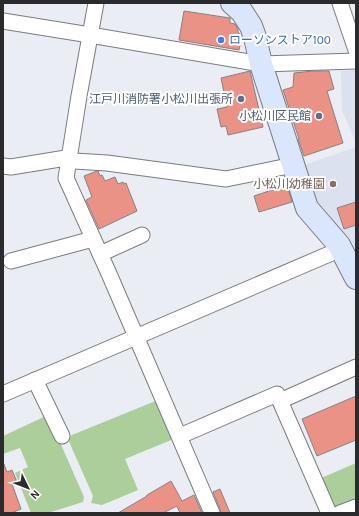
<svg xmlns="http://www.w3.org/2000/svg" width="359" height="516" font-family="Karla,'Noto Sans JP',sans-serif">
<rect width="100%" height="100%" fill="#ebedf4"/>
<!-- built -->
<g fill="#dce1ef">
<polygon points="356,70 356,142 342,111 341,71"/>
<polygon points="356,147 356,258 316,204 304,165"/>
</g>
<!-- green -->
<g fill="#acce9a">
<polygon points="158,400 176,438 125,459 138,490 102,505 91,503 93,496 67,437"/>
<polygon points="48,415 84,497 83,502 48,513 31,513 15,473 28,467 20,448 3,454 3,436"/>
<polygon points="356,463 356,503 333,513 319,479"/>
</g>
<!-- building -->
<g fill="#eb9287" stroke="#898180">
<polygon points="184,11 230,18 230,23 235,24 238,29 238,32 242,37 239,50 179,40"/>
<polygon points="250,71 263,127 228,135 226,126 221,127 217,109 227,107 221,78"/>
<polygon points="313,71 329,71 334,89 327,91 343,143 304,156 298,139 299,139 283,90 293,87 294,73"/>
<polygon points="97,171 98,171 100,176 102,175 105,181 115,177 118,184 123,182 124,184 126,183 137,211 99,229 86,200 92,197 84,176"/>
<polygon points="287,185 292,202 259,212 254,196"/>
<polygon points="356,202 356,225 344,229 337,208"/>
<polygon points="356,396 356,440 317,456 302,419"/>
<polygon points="3,464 4,464 7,472 12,470 17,482 12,484 21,509 11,513 3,513"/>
<polygon points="171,481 182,501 194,495 202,513 180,513 177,506 163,513 118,513 147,496 147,495"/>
<polygon points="220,489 230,513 221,513 220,509 213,492"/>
</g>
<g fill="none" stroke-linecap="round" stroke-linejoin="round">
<!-- street casing -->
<g stroke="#7a7c82" stroke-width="17">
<g id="street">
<polyline points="96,3 79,96 66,178 110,276 212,513"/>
<polyline points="340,3 356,50"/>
<polyline points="3,21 90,35 261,64 356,61"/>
<polyline points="3,166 11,167 66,158 74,161 107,163 226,179 293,165"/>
<polyline points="100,254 142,235"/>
<polyline points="11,261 93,239"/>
<polyline points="35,380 62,436"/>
<polyline points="3,394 341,249"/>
<polyline points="280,401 356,367"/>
<polyline points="180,436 277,394 329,513"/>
<polyline points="340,513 356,507"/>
</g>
</g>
<!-- secondary casing -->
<g stroke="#7a7c82" stroke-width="24">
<polyline id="secondary" points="232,3 242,12 251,26 255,37 261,64 307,208 339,245 356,278"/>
</g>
<!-- street -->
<use href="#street" stroke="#fff" stroke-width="15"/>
<!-- secondary -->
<use href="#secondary" stroke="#dae6fb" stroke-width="22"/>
</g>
<!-- markers -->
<circle fill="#3f7fe0" stroke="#fff" stroke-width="1.5" cx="221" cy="40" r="4"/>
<g fill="#5c6f8a" stroke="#fff" stroke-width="1.5">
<circle cx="241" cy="99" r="4"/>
<circle cx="319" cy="116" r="4"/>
</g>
<circle fill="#8d6e63" stroke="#fff" stroke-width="1.5" cx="333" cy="184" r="4"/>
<g text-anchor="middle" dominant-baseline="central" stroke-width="4" stroke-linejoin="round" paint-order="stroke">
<!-- shop labels -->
<g font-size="12" fill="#366cbe" stroke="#fff" text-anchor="start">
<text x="229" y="40">ローソンストア100</text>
</g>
<!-- service labels -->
<g font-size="12" fill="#4e5e75" stroke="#fff" text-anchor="end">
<text x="233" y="99">江戸川消防署小松川出張所</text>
<text x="311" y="116">小松川区民館</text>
</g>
<!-- education labels -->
<g font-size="12" fill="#785e54" stroke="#fff" text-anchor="end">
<text x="325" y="184">小松川幼稚園</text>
</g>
</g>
<!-- border -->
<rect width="359" height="516" fill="none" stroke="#2b2b2e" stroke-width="8"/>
<!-- north arrow -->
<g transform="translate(28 488) rotate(133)" stroke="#ffffff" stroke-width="3" paint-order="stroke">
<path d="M0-3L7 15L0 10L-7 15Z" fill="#2b2b2e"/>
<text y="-6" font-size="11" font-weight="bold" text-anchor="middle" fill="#2b2b2e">N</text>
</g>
</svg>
